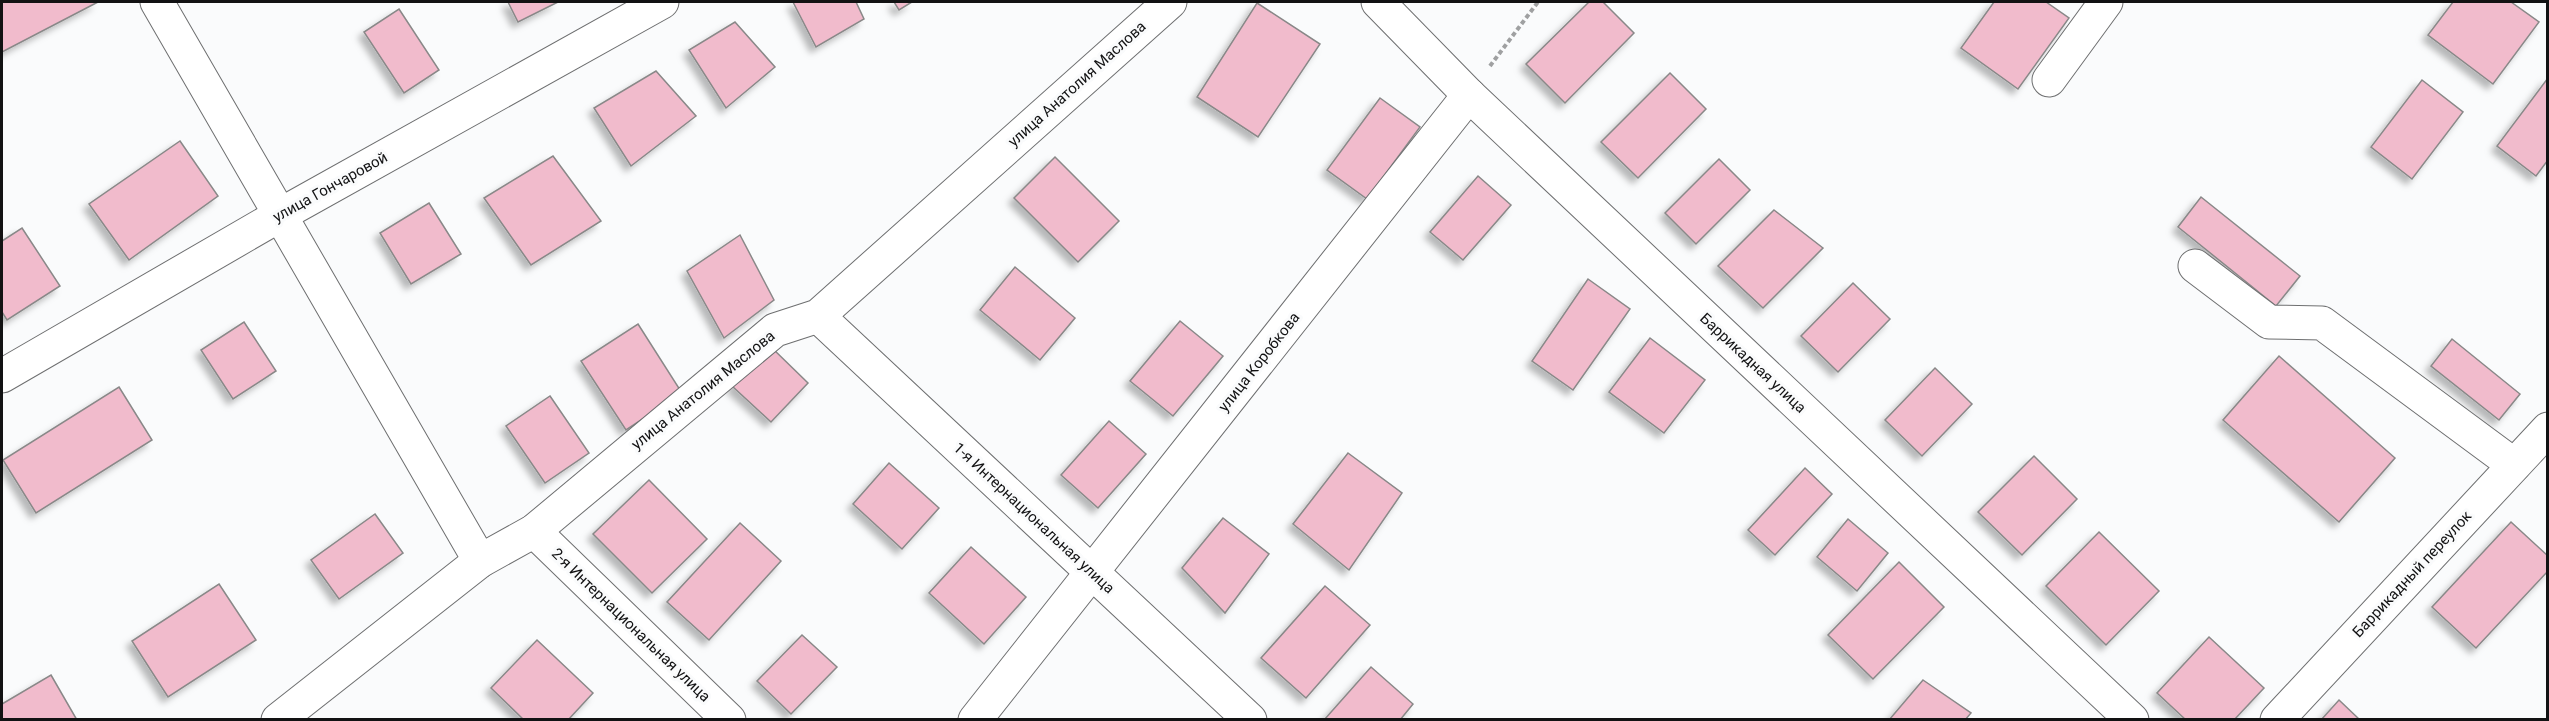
<svg xmlns="http://www.w3.org/2000/svg" width="2549" height="721" font-family="Roboto,sans-serif">
<defs>
<filter id="shadow"><feDropShadow dx="-5.5" dy="5.5" stdDeviation="3" flood-color="#0004"/></filter>
</defs>
<rect width="100%" height="100%" fill="#fafbfc"/>
<!-- building -->
<g fill="#f1bbcc" stroke="#898888" stroke-width="1.5" filter="url(#shadow)">
<polygon points="2,2 98,2 2,52"/>
<polygon points="508,2 558,2 518,22"/>
<polygon points="793,2 856,2 864,19 816,47"/>
<polygon points="894,2 912,2 899,10"/>
<polygon points="1589,2 1603,2 1634,33 1565,103 1526,64"/>
<polygon points="1994,2 2046,2 2069,18 2018,89 1961,48"/>
<polygon points="2453,2 2511,2 2539,22 2493,84 2428,35"/>
<polygon points="1257,3 1320,44 1258,137 1197,97"/>
<polygon points="399,9 439,70 404,93 364,32"/>
<polygon points="735,22 775,67 726,108 689,50"/>
<polygon points="656,71 696,116 631,166 594,108"/>
<polygon points="1670,73 1706,109 1638,178 1601,142"/>
<polygon points="2548,78 2548,160 2536,176 2497,146"/>
<polygon points="2422,80 2463,112 2412,179 2371,147"/>
<polygon points="1380,98 1420,127 1367,199 1327,170"/>
<polygon points="180,141 218,196 129,260 89,204"/>
<polygon points="553,156 601,221 531,265 484,198"/>
<polygon points="1055,157 1119,221 1078,262 1014,198"/>
<polygon points="1719,159 1750,190 1696,244 1665,213"/>
<polygon points="1478,176 1511,205 1463,260 1430,232"/>
<polygon points="2201,197 2300,276 2276,306 2178,227"/>
<polygon points="429,203 461,254 411,284 380,233"/>
<polygon points="1774,210 1823,248 1763,308 1718,266"/>
<polygon points="22,228 60,286 7,320 2,312 2,241"/>
<polygon points="740,235 774,300 724,338 687,271"/>
<polygon points="1015,267 1075,318 1040,360 980,310"/>
<polygon points="1588,279 1630,309 1573,390 1532,361"/>
<polygon points="1853,283 1890,319 1838,372 1801,336"/>
<polygon points="1180,321 1223,356 1173,416 1130,381"/>
<polygon points="244,322 276,371 233,399 201,350"/>
<polygon points="638,324 682,393 626,430 581,361"/>
<polygon points="1650,338 1705,380 1664,433 1609,392"/>
<polygon points="2452,339 2520,394 2499,420 2431,366"/>
<polygon points="770,346 808,383 771,422 732,386"/>
<polygon points="2279,356 2395,458 2339,522 2223,420"/>
<polygon points="1935,368 1972,404 1922,456 1885,420"/>
<polygon points="119,387 152,440 36,513 3,460"/>
<polygon points="550,396 589,453 545,483 506,426"/>
<polygon points="1109,421 1146,454 1098,508 1061,475"/>
<polygon points="1348,453 1402,493 1349,570 1293,524"/>
<polygon points="2034,456 2077,499 2022,555 1978,512"/>
<polygon points="889,463 939,508 902,549 853,504"/>
<polygon points="1805,468 1832,494 1775,555 1748,530"/>
<polygon points="649,480 707,539 652,593 593,534"/>
<polygon points="375,514 403,553 339,599 311,560"/>
<polygon points="1223,518 1269,554 1225,613 1182,568"/>
<polygon points="1848,519 1888,553 1857,591 1817,557"/>
<polygon points="2511,522 2548,556 2548,571 2476,648 2432,607"/>
<polygon points="740,523 781,561 709,640 667,602"/>
<polygon points="2099,532 2159,591 2106,645 2046,586"/>
<polygon points="971,547 1026,597 984,644 929,593"/>
<polygon points="1899,562 1944,607 1873,679 1828,635"/>
<polygon points="219,584 256,640 168,697 132,641"/>
<polygon points="1325,586 1370,625 1306,698 1261,658"/>
<polygon points="802,635 837,667 791,714 757,681"/>
<polygon points="2209,637 2264,688 2234,720 2186,720 2157,693"/>
<polygon points="537,640 593,693 568,720 524,720 491,688"/>
<polygon points="1371,667 1413,704 1400,720 1324,720"/>
<polygon points="51,675 77,720 2,720 2,704"/>
<polygon points="1923,680 1971,713 1965,720 1889,720"/>
<polygon points="2339,700 2360,720 2321,720"/>
</g>
<g fill="none" stroke-linecap="round" stroke-linejoin="round">
<!-- minor casing -->
<g stroke="#6e6f70" stroke-width="35">
<g id="minor">
<polyline points="157,2 480,561"/>
<polyline points="1378,2 1469,95 2132,720"/>
<polyline points="2049,80 2106,2"/>
<polyline points="2195,266 2269,322 2322,323 2514,465"/>
<polyline points="818,316 1250,720"/>
<polyline points="2,376 280,215 662,2"/>
<polyline points="534,531 729,720"/>
<polyline points="278,720 480,561 534,531 775,330 818,316 1170,2"/>
<polyline points="975,720 1469,95"/>
<polyline points="2277,720 2548,429"/>
</g>
</g>
<!-- path -->
<polyline stroke="#9fa0a1" stroke-width="4" stroke-dasharray="4.5 3" stroke-linecap="butt" points="1490,66 1538,2"/>
<!-- minor -->
<use href="#minor" stroke="#fff" stroke-width="33"/>
</g>
<g text-anchor="middle" dominant-baseline="central" stroke-width="6" stroke-linejoin="round" paint-order="stroke">
<!-- street labels -->
<g font-size="15" fill="#121213" stroke="#fafbfc">
<text transform="translate(1077 84) rotate(-42)">улица Анатолия Маслова</text>
<text transform="translate(330 187) rotate(-29)">улица Гончаровой</text>
<text transform="translate(1259 362) rotate(-52)">улица Коробкова</text>
<text transform="translate(1753 363) rotate(43)">Баррикадная улица</text>
<text transform="translate(703 390) rotate(-39)">улица Анатолия Маслова</text>
<text transform="translate(1034 518) rotate(43)">1-я Интернациональная улица</text>
<text transform="translate(2412 574) rotate(-47)">Баррикадный переулок</text>
<text transform="translate(631 625) rotate(44)">2-я Интернациональная улица</text>
</g>
</g>
<!-- border -->
<rect width="2549" height="721" fill="none" stroke="#121213" stroke-width="6"/>
</svg>
